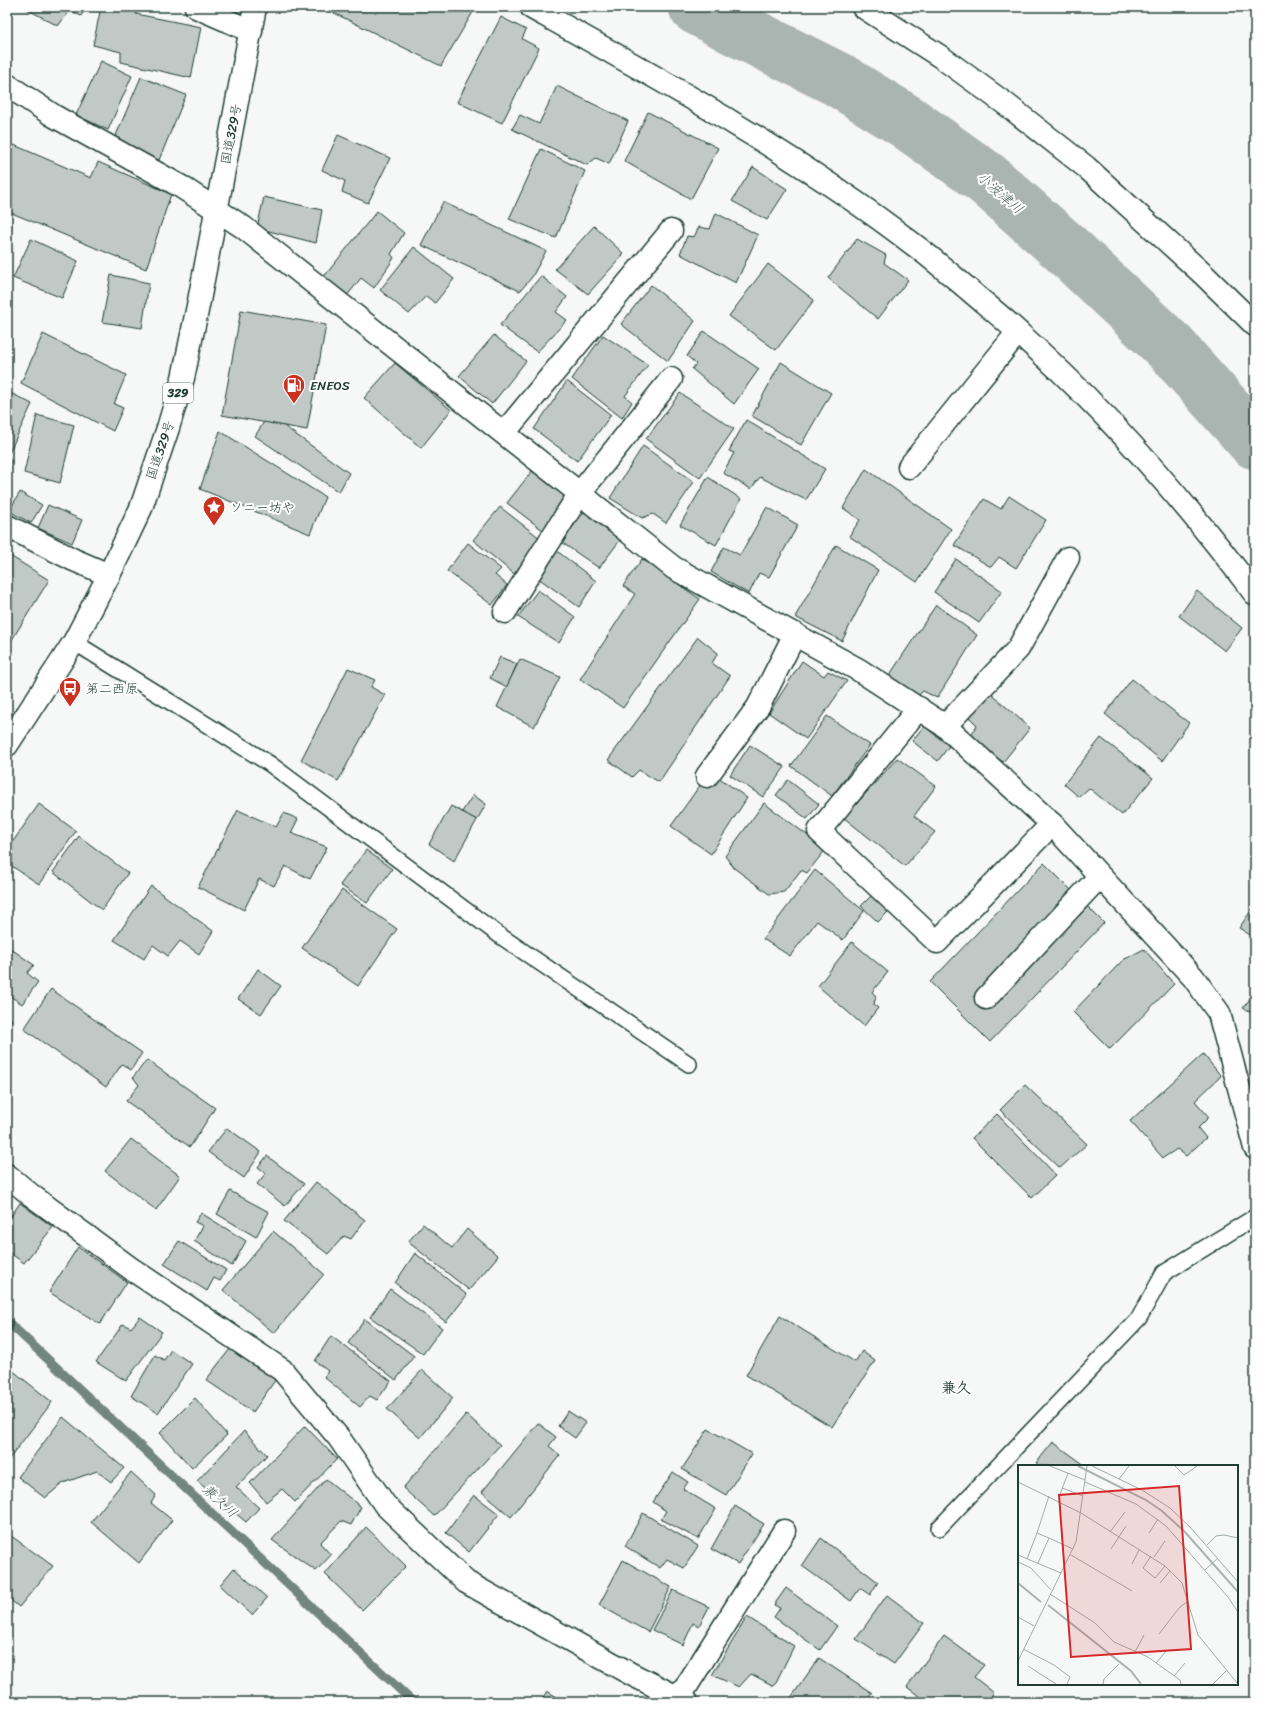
<svg xmlns="http://www.w3.org/2000/svg" width="1262" height="1709" font-family="Sriracha,'Klee One',sans-serif">
<rect width="100%" height="100%" fill="#f6f7f7"/>
<filter id="ink" filterUnits="userSpaceOnUse"><feTurbulence type="fractalNoise" baseFrequency=".025" numOctaves="2"/><feDisplacementMap in="SourceGraphic" scale="8" xChannelSelector="R" yChannelSelector="G"/><feConvolveMatrix kernelMatrix="1 2 1 2 8 2 1 2 1" color-interpolation-filters="sRGB"/></filter>
<g filter="url(#ink)">
<g fill="none" stroke-linecap="round" stroke-linejoin="round">
<!-- stream -->
<polyline stroke="#72857f" stroke-width="9" points="7,1321 413,1702"/>
<!-- river -->
<polyline stroke="#aab5b1" stroke-width="55" points="696,7 737,29 839,80 907,122 987,179 1066,249 1171,348 1255,442"/>
</g>
<!-- building -->
<g fill="#c0c9c6" stroke="#1f3d34">
<polygon points="23,7 86,7 81,16 70,10 58,26"/>
<polygon points="101,7 123,10 124,7 137,7 136,14 201,27 191,78 121,62 121,52 93,45"/>
<polygon points="334,7 476,7 441,66 332,12"/>
<polygon points="501,17 526,30 522,39 539,48 502,123 457,102"/>
<polygon points="101,61 132,76 108,130 76,115"/>
<polygon points="141,77 186,95 159,160 114,140"/>
<polygon points="557,86 628,121 609,164 596,158 587,165 512,129 520,115 539,124"/>
<polygon points="648,112 718,148 691,199 624,161"/>
<polygon points="338,135 390,158 368,203 342,192 345,181 322,170"/>
<polygon points="7,142 91,178 98,162 171,194 146,269 7,211"/>
<polygon points="541,149 585,171 556,238 509,219"/>
<polygon points="753,167 787,189 767,220 732,201"/>
<polygon points="264,197 322,210 316,243 257,228"/>
<polygon points="443,202 546,251 532,277 520,291 421,245"/>
<polygon points="377,211 404,233 391,254 394,258 374,288 361,278 346,297 322,279"/>
<polygon points="716,213 758,235 736,283 680,254 687,236 694,237 699,227 710,229"/>
<polygon points="7,223 12,226 7,239"/>
<polygon points="594,226 624,254 588,294 555,269"/>
<polygon points="31,239 78,261 62,298 13,278"/>
<polygon points="857,239 886,255 884,263 908,280 878,319 828,278"/>
<polygon points="414,247 454,279 435,303 426,296 409,314 380,290"/>
<polygon points="768,264 814,300 776,350 729,316"/>
<polygon points="111,275 149,283 142,328 102,322"/>
<polygon points="541,276 567,297 556,312 567,320 537,352 500,325"/>
<polygon points="651,285 695,321 668,361 621,324"/>
<polygon points="241,310 326,325 307,430 222,415"/>
<polygon points="704,331 759,369 734,404 692,369 696,364 687,356"/>
<polygon points="43,334 126,375 114,404 123,408 113,431 21,383"/>
<polygon points="494,335 526,361 492,404 459,376"/>
<polygon points="603,335 648,365 625,396 632,402 622,418 572,379"/>
<polygon points="781,362 831,393 801,445 752,416"/>
<polygon points="395,363 451,410 421,448 364,398"/>
<polygon points="567,381 611,415 577,461 534,429"/>
<polygon points="7,391 32,404 9,453 7,452"/>
<polygon points="680,393 734,429 700,478 646,439"/>
<polygon points="37,415 74,425 60,483 24,473"/>
<polygon points="746,420 825,469 806,500 760,477 751,489 723,473 734,453 729,451"/>
<polygon points="264,422 284,426 349,473 339,492 255,436"/>
<polygon points="220,431 325,497 310,534 200,489"/>
<polygon points="643,446 694,482 666,523 653,514 642,518 610,498"/>
<polygon points="7,458 12,461 7,470"/>
<polygon points="866,469 951,529 917,582 849,536 860,520 843,508"/>
<polygon points="532,471 567,497 544,531 507,503"/>
<polygon points="708,477 741,499 716,545 680,525"/>
<polygon points="20,492 42,505 31,523 9,511"/>
<polygon points="1009,496 1046,520 1016,568 999,557 991,567 954,545 984,499 1001,509"/>
<polygon points="48,505 82,520 72,543 38,528"/>
<polygon points="500,507 541,539 514,574 473,540"/>
<polygon points="767,507 798,525 769,577 759,573 749,594 711,572 724,547 740,555"/>
<polygon points="585,511 621,539 599,568 561,542"/>
<polygon points="468,543 501,569 495,575 507,585 492,605 447,571"/>
<polygon points="836,545 878,570 842,641 795,617"/>
<polygon points="557,551 596,581 579,607 538,578"/>
<polygon points="7,554 49,580 8,646 7,645"/>
<polygon points="642,559 700,599 623,708 580,679 635,594 623,586"/>
<polygon points="956,559 1002,591 979,623 934,592"/>
<polygon points="538,590 575,617 559,643 518,617"/>
<polygon points="1197,591 1242,628 1225,651 1179,616"/>
<polygon points="936,605 977,635 937,698 923,691 918,696 887,679"/>
<polygon points="698,637 718,653 712,663 730,676 659,782 639,770 632,777 608,760"/>
<polygon points="500,657 517,664 507,687 490,678"/>
<polygon points="520,659 560,677 534,727 497,707"/>
<polygon points="802,661 824,676 828,671 847,681 806,739 769,713"/>
<polygon points="348,668 375,680 371,687 385,695 338,781 301,760"/>
<polygon points="1132,679 1189,723 1162,761 1105,714"/>
<polygon points="988,691 1030,728 1003,762 970,737 977,725 968,716"/>
<polygon points="827,716 870,745 832,796 791,766"/>
<polygon points="924,726 949,746 938,761 912,741"/>
<polygon points="1101,738 1153,778 1122,815 1089,788 1079,797 1064,784"/>
<polygon points="750,745 785,767 763,797 730,775"/>
<polygon points="897,758 936,786 914,816 935,832 905,866 844,818"/>
<polygon points="710,771 747,798 711,854 671,826"/>
<polygon points="788,780 819,804 807,819 776,795"/>
<polygon points="473,795 486,804 477,820 462,812"/>
<polygon points="764,803 826,849 807,873 801,870 784,892 769,894 734,868 725,856"/>
<polygon points="39,804 76,831 39,884 7,863 7,850"/>
<polygon points="451,806 477,820 454,861 429,844"/>
<polygon points="238,810 276,827 284,813 298,819 291,833 327,847 310,879 285,866 274,886 259,879 244,910 198,887"/>
<polygon points="79,836 128,873 102,910 53,872"/>
<polygon points="366,850 392,869 367,903 340,885"/>
<polygon points="1044,863 1104,923 990,1042 930,982"/>
<polygon points="815,870 864,911 843,940 817,921 790,956 763,939"/>
<polygon points="151,886 213,931 199,954 180,941 168,956 153,945 144,959 114,940"/>
<polygon points="342,890 397,929 358,986 302,948"/>
<polygon points="875,892 893,907 878,922 861,906"/>
<polygon points="1255,905 1255,938 1239,928"/>
<polygon points="852,942 888,972 872,992 876,996 874,1004 878,1008 864,1026 818,986"/>
<polygon points="7,946 34,965 27,973 38,982 22,1004 7,994"/>
<polygon points="1144,949 1174,984 1110,1049 1073,1012 1123,960"/>
<polygon points="258,969 281,986 261,1014 238,999"/>
<polygon points="51,989 142,1053 131,1070 122,1064 106,1087 24,1029"/>
<polygon points="1255,992 1255,1015 1243,1008"/>
<polygon points="7,1017 12,1020 7,1027"/>
<polygon points="1203,1054 1221,1076 1195,1101 1209,1117 1198,1128 1206,1138 1186,1156 1177,1149 1163,1158 1130,1121"/>
<polygon points="147,1060 215,1108 190,1147 126,1101 139,1085 133,1077"/>
<polygon points="1025,1085 1087,1144 1060,1168 1000,1110"/>
<polygon points="997,1114 1056,1175 1032,1198 972,1138"/>
<polygon points="227,1128 261,1152 244,1178 208,1152"/>
<polygon points="131,1139 180,1176 156,1210 105,1171"/>
<polygon points="267,1156 304,1184 285,1206 257,1184 266,1173 258,1167"/>
<polygon points="316,1182 365,1220 351,1239 344,1236 328,1254 284,1221"/>
<polygon points="230,1191 269,1212 256,1237 217,1214"/>
<polygon points="20,1203 53,1227 24,1263 7,1251 7,1222"/>
<polygon points="201,1213 246,1241 232,1266 194,1241 203,1226 195,1222"/>
<polygon points="423,1224 452,1248 467,1229 498,1256 469,1290 408,1242"/>
<polygon points="273,1231 324,1274 274,1333 223,1290"/>
<polygon points="179,1241 226,1270 220,1281 214,1278 207,1291 164,1264"/>
<polygon points="78,1247 127,1282 100,1324 49,1292"/>
<polygon points="415,1253 467,1295 446,1322 395,1283"/>
<polygon points="390,1289 442,1328 423,1354 370,1317"/>
<polygon points="780,1316 855,1362 862,1351 875,1361 832,1427 746,1375"/>
<polygon points="140,1317 162,1332 126,1381 96,1362 123,1324 131,1328"/>
<polygon points="365,1319 414,1356 396,1380 348,1343"/>
<polygon points="331,1336 391,1381 377,1400 370,1396 360,1407 324,1377 328,1371 315,1361"/>
<polygon points="233,1345 278,1376 253,1412 206,1380"/>
<polygon points="171,1350 192,1364 158,1413 131,1396 155,1355 164,1360"/>
<polygon points="7,1366 52,1402 7,1462"/>
<polygon points="422,1370 453,1398 420,1438 387,1409"/>
<polygon points="195,1398 227,1435 192,1468 160,1433"/>
<polygon points="568,1411 586,1423 575,1438 558,1426"/>
<polygon points="466,1414 500,1445 434,1516 403,1488"/>
<polygon points="63,1417 124,1468 111,1482 97,1471 63,1483 45,1498 18,1477"/>
<polygon points="538,1423 556,1437 549,1446 560,1455 511,1517 482,1492"/>
<polygon points="305,1426 337,1459 295,1502 282,1489 266,1502 250,1483"/>
<polygon points="708,1429 752,1454 726,1495 682,1469"/>
<polygon points="244,1431 267,1455 236,1487 259,1508 246,1522 197,1481"/>
<polygon points="1053,1442 1086,1466 1040,1466 1036,1463"/>
<polygon points="131,1472 156,1495 151,1503 172,1520 139,1563 91,1522"/>
<polygon points="673,1472 688,1482 683,1489 716,1509 698,1539 661,1519 666,1511 653,1502"/>
<polygon points="326,1479 361,1507 351,1525 341,1521 320,1543 331,1555 316,1571 272,1540"/>
<polygon points="474,1495 499,1514 469,1552 446,1533"/>
<polygon points="735,1506 764,1524 738,1564 711,1549"/>
<polygon points="643,1513 698,1546 684,1568 667,1559 660,1568 625,1546"/>
<polygon points="366,1527 406,1566 362,1610 325,1574"/>
<polygon points="7,1533 53,1566 19,1607 7,1597"/>
<polygon points="821,1538 878,1582 870,1595 860,1588 851,1601 802,1566"/>
<polygon points="623,1560 671,1587 648,1632 599,1605"/>
<polygon points="234,1568 267,1598 252,1615 220,1585"/>
<polygon points="786,1588 837,1626 820,1650 774,1617 780,1608 774,1605"/>
<polygon points="673,1590 709,1607 699,1626 693,1623 683,1645 652,1630"/>
<polygon points="887,1595 924,1623 894,1664 856,1639"/>
<polygon points="747,1617 794,1646 774,1686 751,1674 739,1687 712,1675"/>
<polygon points="944,1636 984,1665 974,1677 994,1693 988,1702 927,1702 907,1687"/>
<polygon points="819,1658 872,1693 866,1702 788,1702"/>
<polygon points="547,1691 565,1702 540,1702"/>
</g>
<g fill="none" stroke-linecap="round" stroke-linejoin="round">
<!-- lane casing -->
<g stroke="#1f3d34" stroke-width="18">
<g id="lane">
<polyline points="74,642 270,764 499,935 689,1064"/>
<polyline points="939,1528 1139,1318 1164,1273 1255,1217"/>
</g>
</g>
<!-- street casing -->
<g stroke="#1f3d34" stroke-width="25">
<g id="street">
<polyline points="196,7 251,31"/>
<path d="M532 8C663 81 794 153 913 244 932 258 950 274 968 289 984 303 1002 317 1018 332 1106 410 1184 500 1255 594"/>
<polyline points="7,85 54,116 180,186 243,227 674,568 859,670 945,726 1052,824 1193,977 1219,1013 1255,1148"/>
<polyline points="504,433 671,231"/>
<polyline points="909,467 1018,332"/>
<polyline points="7,526 74,560 109,575"/>
<polyline points="505,612 580,493 671,379"/>
<polyline points="919,708 819,831 937,942 1052,824"/>
<polyline points="945,726 1018,649 1068,558"/>
<polyline points="707,776 758,707 795,634"/>
<polyline points="986,998 1099,877"/>
<polyline points="7,1175 31,1195 133,1270 282,1370 339,1438 385,1505 466,1582 631,1674 687,1702"/>
<polyline points="679,1698 784,1531"/>
</g>
</g>
<!-- secondary casing -->
<g stroke="#1f3d34" stroke-width="25">
<polyline id="secondary" points="863,7 941,57 1007,105 1086,167 1204,275 1255,325"/>
</g>
<!-- highway casing -->
<g stroke="#1f3d34" stroke-width="25">
<polyline id="highway" points="7,745 74,642 109,575 141,508 168,428 183,378 199,301 255,7"/>
</g>
<!-- lane -->
<use href="#lane" stroke="#fff" stroke-width="15"/>
<!-- street -->
<use href="#street" stroke="#fff" stroke-width="22"/>
<!-- secondary -->
<use href="#secondary" stroke="#fff" stroke-width="22"/>
<!-- highway -->
<use href="#highway" stroke="#fff" stroke-width="22"/>
</g>
</g>
<!-- icons -->
<defs>
<g id="fuel-pin" transform="scale(1.15)"><path d="M0 17L-7.5 6A9.5 9.5 0 1 1 7.5 6Z" fill="#c8321e" stroke="#fff"/><path d="M-5.5-6h7V0h2V4h1.3V-2.5L3-4.5l.8-.8L6-3V5H2.5V1h-1V6h-7ZM-4.2-4.7v3.2H.2V-4.7Z" fill="#fff"/></g>
<g id="sight-pin" transform="scale(1.15)"><path d="M0 17L-7.5 6A9.5 9.5 0 1 1 7.5 6Z" fill="#c8321e" stroke="#fff"/><path d="M0-6L1.8-2.2L6-1.7L2.9 1.2L3.7 5.4L0 3.3L-3.7 5.4L-2.9 1.2L-6-1.7L-1.8-2.2Z" fill="#fff"/></g>
<g id="bus-pin" transform="scale(1.15)"><path d="M0 17L-7.5 6A9.5 9.5 0 1 1 7.5 6Z" fill="#c8321e" stroke="#fff"/><path d="M-5-6H5V4H4V6H2V4H-2V6H-4V4H-5ZM-3.5-4V0h7V-4ZM-3.5 1.2v1.5H-2V1.2ZM2 1.2v1.5H3.5V1.2Z" fill="#fff"/></g>
</defs>
<g fill-rule="evenodd">
<use href="#fuel-pin" x="294" y="385"/>
<use href="#sight-pin" x="214" y="507"/>
<use href="#bus-pin" x="70" y="688"/>
</g>
<g text-anchor="middle" dominant-baseline="central" stroke-width="4" stroke-linejoin="round" paint-order="stroke">
<!-- shield labels -->
<rect fill="#fff" stroke="#627771" stroke-width="1" x="163" y="383" width="30" height="20" rx="3"/>
<g font-size="12" font-weight="bold" fill="#1f3d34">
<text x="178" y="393">329</text>
</g>
<!-- street labels -->
<g font-size="13" fill="#1f3d34" stroke="#fff">
<text transform="translate(231 134) rotate(-79)">国道329号</text>
<text transform="translate(160 450) rotate(-71)">国道329号</text>
</g>
<!-- poi labels -->
<g font-size="13" fill="#1f3d34" stroke="#fff" text-anchor="start">
<text x="310" y="385">ENEOS</text>
<text x="230" y="507">ソニー坊や</text>
<text x="86" y="688">第二西原</text>
</g>
<!-- water labels -->
<g font-size="14" font-style="italic" fill="#49615a" stroke="#fff">
<text transform="translate(1000 193) rotate(41)">小波津川</text>
<text transform="translate(220 1501) rotate(43)">兼久川</text>
</g>
<!-- quarter labels -->
<g font-size="15" font-weight="bold" fill="#1f3d34" stroke="#fff">
<text x="956" y="1388">兼久</text>
</g>
</g>
<!-- overview -->
<g transform="translate(1018 1465)">
<rect width="220" height="220" fill="#f6f7f7"/>
<path fill="none" stroke="#aab5b1" stroke-width="2" d="M60 1 128 35 144 46 167 67 220 127M0 118 23 137M30 140 113 206 123 219"/>
<path fill="none" stroke="#a0ada9" stroke-width="1" d="M32 1 67 15M74 1 124 25 152 43 172 62 220 117M157 1 166 10 179 1M101 14 111 1M0 17 63 48 147 101 164 118 180 170 220 219M67 17 118 39 148 61 210 132 220 147M44 23 65 31M41 32 50 8M92 67 107 47M131 68 140 54M31 73 55 84M189 80 198 71 206 70 220 73M93 84 108 61M0 90 43 108M53 90 114 126M133 91 125 103 137 113 147 101M136 92 147 76M9 94 19 68M0 97 13 103 33 125M20 98 31 73 19 68 31 31M114 99 121 85M187 105 200 93M142 118 152 106M32 129 77 158 96 177 130 192 162 215 163 219M0 152 16 161M141 169 161 143 170 136M5 184 36 200 52 212 49 219M117 187 126 170M0 196 58 77 69 1M138 198 149 185M10 201 38 219M156 211 167 198M85 219 86 214 101 199M195 219 208 206"/>
<path fill="#d62828" fill-opacity="0.15" stroke="#d62828" stroke-width="2" d="M161 21 173 184 53 192 41 30Z"/>
<rect width="220" height="220" fill="none" stroke="#1f3d34" stroke-width="2"/>
</g>
<!-- margin -->
<rect width="1262" height="1709" fill="none" stroke="#fff" stroke-width="24"/>
<rect x="12" y="12" width="1238" height="1685" fill="none" stroke="#1f3d34" stroke-width="1.5" filter="url(#ink)"/>
</svg>
